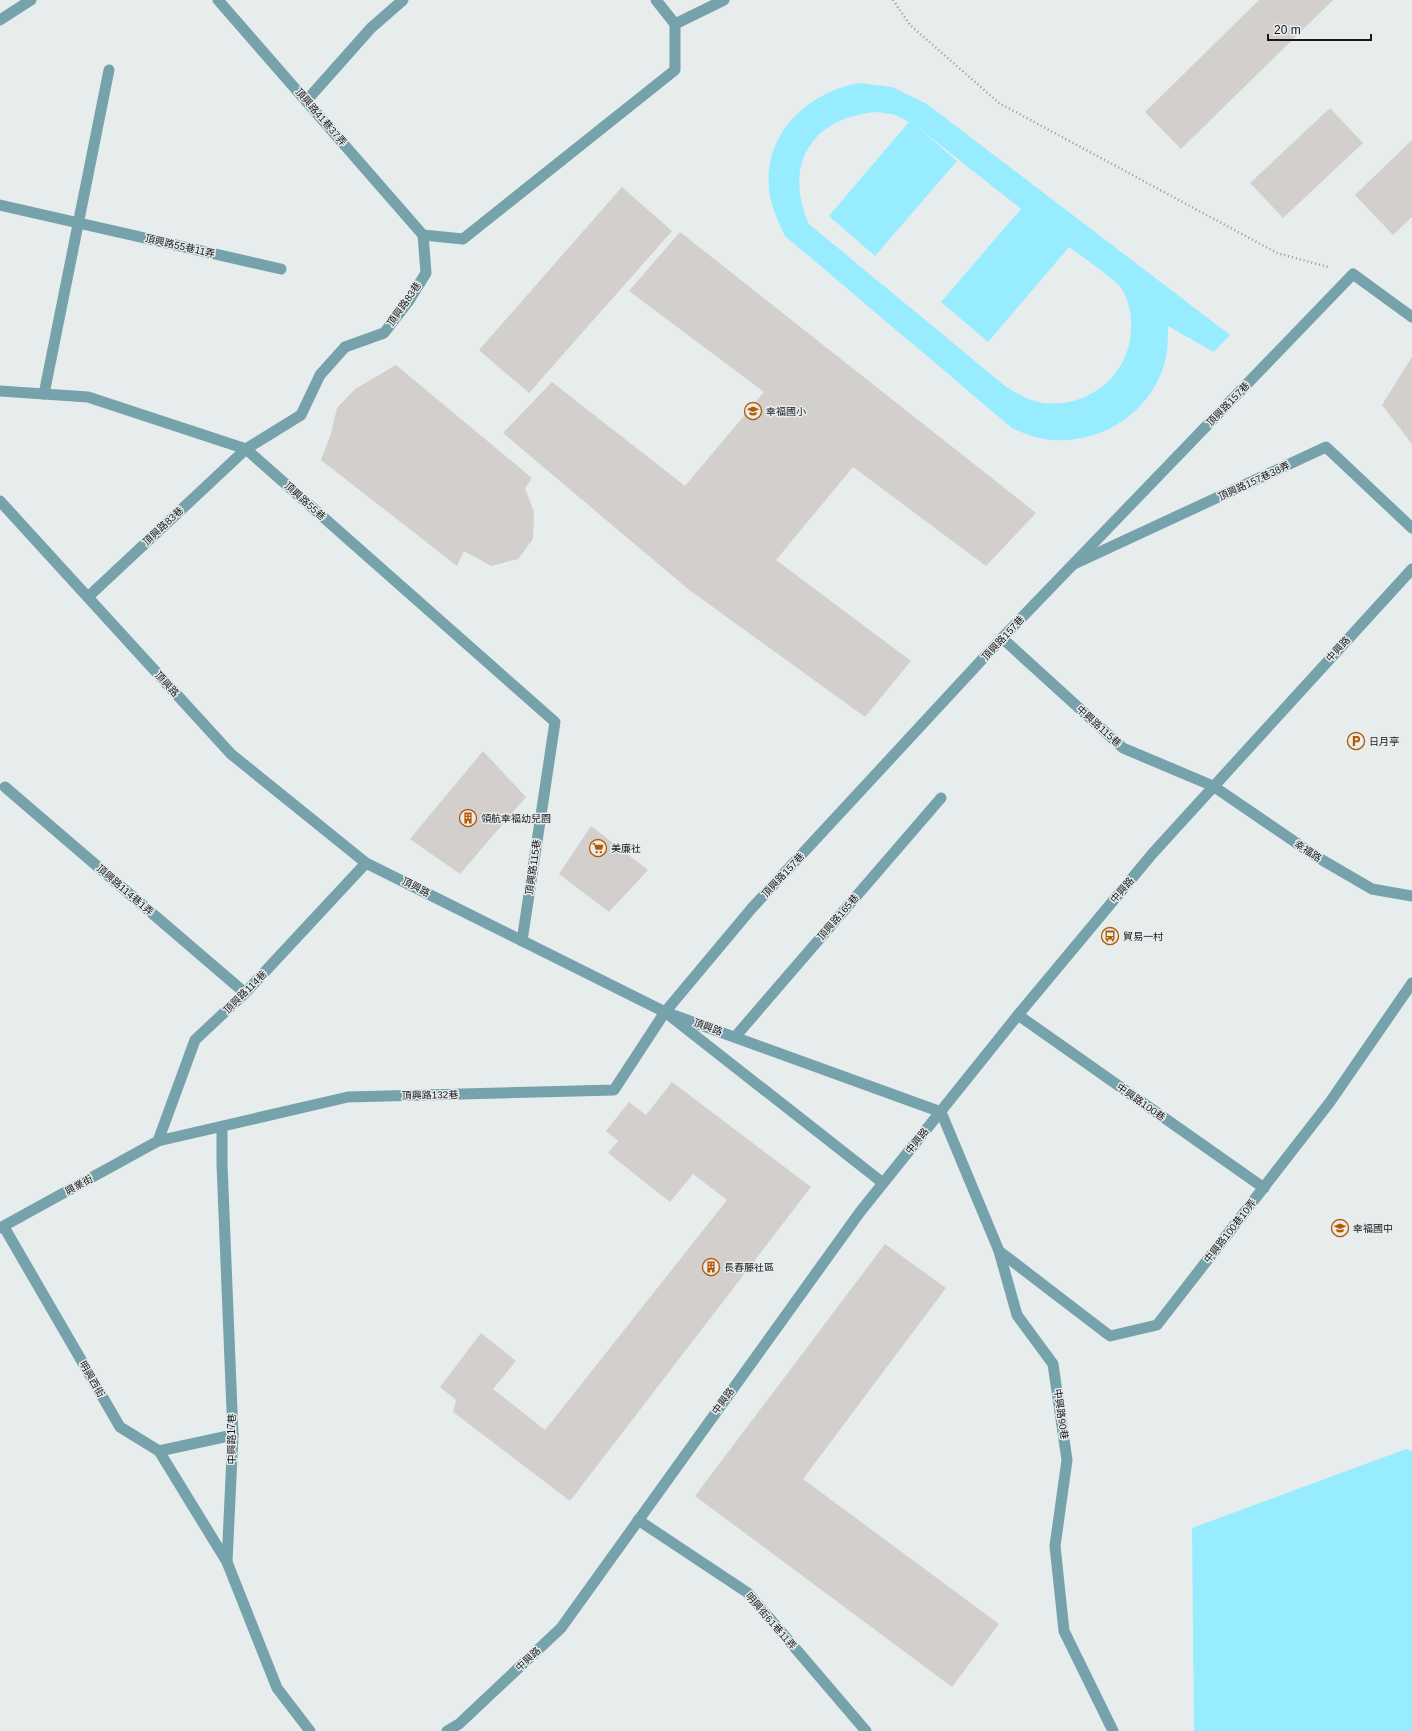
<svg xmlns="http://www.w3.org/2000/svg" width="1412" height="1731" font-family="Helvetica,'Noto Sans TC',sans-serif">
<rect width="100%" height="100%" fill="#e7eced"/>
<!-- green -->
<g fill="#98ecff" fill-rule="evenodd">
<path d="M858 83 892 87 927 104 1230 335 1214 352 1168 326C1168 340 1168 354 1163 368 1147 415 1101 443 1052 440 1038 439 1025 434 1012 428L785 236C779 223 773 211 770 196 760 138 804 94 858 83ZM878 112 896 115 909 122 829 216 875 256 957 161 915 125 1021 209 941 302 988 342 1069 247C1080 255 1116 280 1122 289 1129 301 1132 316 1131 330 1130 377 1083 412 1038 402 1025 399 1016 393 1005 386L809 224C782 164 813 116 878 112Z"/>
<polygon points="1406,1449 1412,1451 1412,1731 1194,1731 1192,1528"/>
</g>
<!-- building -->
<g fill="#d3cfcd">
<polygon points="1259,0 1333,0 1181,149 1145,112"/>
<polygon points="1330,108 1363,143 1283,218 1250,183"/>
<polygon points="1412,140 1412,217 1393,235 1355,195"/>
<polygon points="622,187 672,231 529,393 479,350"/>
<polygon points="680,232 1036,513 986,566 853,467 776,560 911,661 865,717 688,589 503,433 552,382 685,486 764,392 629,291"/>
<polygon points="1412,357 1412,444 1382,405"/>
<polygon points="396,365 532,478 525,488 534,512 533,539 518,559 491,566 464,551 457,566 321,460 331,434 337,408 355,389"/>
<polygon points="483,751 526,797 460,874 410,839"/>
<polygon points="591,826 648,870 609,912 559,874"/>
<polygon points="672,1082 811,1187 570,1501 453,1412 456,1400 440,1387 481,1333 516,1361 493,1389 545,1430 727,1200 693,1174 670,1202 608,1153 618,1141 606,1131 629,1102 646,1115"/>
<polygon points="885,1244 946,1288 803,1479 999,1624 952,1687 695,1496"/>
</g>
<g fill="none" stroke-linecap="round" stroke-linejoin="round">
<!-- path -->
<polyline stroke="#959899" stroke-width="2.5" stroke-dasharray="1 3" stroke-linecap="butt" points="893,0 910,25 999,103 1277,253 1328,267"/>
<!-- service -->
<g stroke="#76a2ac" stroke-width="11">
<polyline points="218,0 423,235"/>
<polyline points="656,0 675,24"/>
<polyline points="675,24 724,0"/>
<polyline points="307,100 371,28 403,0"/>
<polyline points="0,205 281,269"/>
<polyline points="423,235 463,239 675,70 675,24"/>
<polyline points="0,391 88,397 246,449 555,722 522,941"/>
<polyline points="44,394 109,70"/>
<polyline points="1074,564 1326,447 1412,528"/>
<polyline points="88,597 246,449 301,415 320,375 345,347 384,333 408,302 426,273 423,235"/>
<polyline points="1002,638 1123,748 1213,786"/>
<polyline points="5,787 245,993"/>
<polyline points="1018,1015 1264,1188"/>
<polyline points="735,1037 941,798"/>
<polyline points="941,1112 999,1251 1017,1315 1053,1364 1067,1460 1055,1546 1064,1631 1113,1731"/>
<polyline points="222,1127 222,1164 233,1435 227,1562 277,1688 310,1731"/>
<polyline points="158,1141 348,1097 614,1090 665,1012 883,1183"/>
<polyline points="4,1227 120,1427 159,1451 233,1435"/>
<polyline points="999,1251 1110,1336 1157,1325 1330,1102 1412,983"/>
<polyline points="159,1451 227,1562"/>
<polyline points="638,1520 748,1593 866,1731"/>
</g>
<!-- minor -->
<g stroke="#76a2ac" stroke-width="11">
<polyline points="0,20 31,0"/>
<polyline points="0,501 231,754 366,863 665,1012 941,1112"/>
<polyline points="1213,786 1317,857 1372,889 1412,896"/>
<polyline points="665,1012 752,908 1002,638 1353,274 1412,317"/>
<polyline points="0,1228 158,1141 195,1040 245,993 366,863"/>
</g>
<!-- tertiary -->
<polyline stroke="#76a2ac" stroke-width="11" points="447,1731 459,1724 561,1628 860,1212 1018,1015 1153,853 1412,569"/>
</g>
<!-- icons -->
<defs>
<g id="school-ring" transform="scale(0.9)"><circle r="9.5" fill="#e7eced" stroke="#b65a00" stroke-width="1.5"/><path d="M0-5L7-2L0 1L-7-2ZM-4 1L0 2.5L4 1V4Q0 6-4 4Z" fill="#b65a00"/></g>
<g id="parking-ring" transform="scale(0.9)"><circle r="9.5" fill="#e7eced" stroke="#b65a00" stroke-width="1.5"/><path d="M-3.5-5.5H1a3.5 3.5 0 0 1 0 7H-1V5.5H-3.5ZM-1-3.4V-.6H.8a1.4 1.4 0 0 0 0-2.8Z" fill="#b65a00"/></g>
<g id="building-ring" transform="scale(0.9)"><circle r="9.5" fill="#e7eced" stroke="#b65a00" stroke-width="1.5"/><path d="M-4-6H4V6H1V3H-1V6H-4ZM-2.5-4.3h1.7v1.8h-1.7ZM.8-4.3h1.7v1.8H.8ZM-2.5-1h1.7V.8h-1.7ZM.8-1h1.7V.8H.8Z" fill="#b65a00"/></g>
<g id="supermarket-ring" transform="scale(0.9)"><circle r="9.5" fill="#e7eced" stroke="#b65a00" stroke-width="1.5"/><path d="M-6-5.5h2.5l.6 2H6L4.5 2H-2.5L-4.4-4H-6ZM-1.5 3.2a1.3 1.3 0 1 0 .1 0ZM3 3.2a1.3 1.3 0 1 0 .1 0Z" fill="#b65a00"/></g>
<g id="bus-ring" transform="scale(0.9)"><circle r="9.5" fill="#e7eced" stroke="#b65a00" stroke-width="1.5"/><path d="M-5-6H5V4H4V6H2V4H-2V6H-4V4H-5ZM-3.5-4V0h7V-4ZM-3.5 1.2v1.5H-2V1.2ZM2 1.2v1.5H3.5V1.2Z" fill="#b65a00"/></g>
</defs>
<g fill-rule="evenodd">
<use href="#school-ring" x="753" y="411"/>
<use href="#parking-ring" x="1356" y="741"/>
<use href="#building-ring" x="468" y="818"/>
<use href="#supermarket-ring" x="598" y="848"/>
<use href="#bus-ring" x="1110" y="936"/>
<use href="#school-ring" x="1340" y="1228"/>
<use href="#building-ring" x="711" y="1267"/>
</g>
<g text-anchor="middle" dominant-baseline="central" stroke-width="3" stroke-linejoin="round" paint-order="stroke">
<!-- street labels -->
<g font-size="10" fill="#171819" stroke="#e7eced">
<text transform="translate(321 117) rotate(49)">頂興路41巷37弄</text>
<text transform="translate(180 246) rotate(13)">頂興路55巷11弄</text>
<text transform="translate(404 304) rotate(-55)">頂興路83巷</text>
<text transform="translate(1228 404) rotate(-46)">頂興路157巷</text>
<text transform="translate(1254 481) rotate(-25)">頂興路157巷38弄</text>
<text transform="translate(305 501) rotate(42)">頂興路55巷</text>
<text transform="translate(163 526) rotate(-43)">頂興路83巷</text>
<text transform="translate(1003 638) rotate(-47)">頂興路157巷</text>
<text transform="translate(1338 649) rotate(-48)">中興路</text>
<text transform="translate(167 684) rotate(48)">頂興路</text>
<text transform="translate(1099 726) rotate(42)">中興路115巷</text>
<text transform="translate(1308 851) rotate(33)">幸福路</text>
<text transform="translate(533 867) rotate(-82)">頂興路115巷</text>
<text transform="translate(783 875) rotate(-47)">頂興路157巷</text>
<text transform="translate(416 887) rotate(27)">頂興路</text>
<text transform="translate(125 890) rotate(41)">頂興路114巷1弄</text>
<text transform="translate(1122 890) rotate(-50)">中興路</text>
<text transform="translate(838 917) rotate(-49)">頂興路165巷</text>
<text transform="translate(245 992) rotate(-45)">頂興路114巷</text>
<text transform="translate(708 1027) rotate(20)">頂興路</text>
<text transform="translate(430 1095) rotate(-1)">頂興路132巷</text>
<text transform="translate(1141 1102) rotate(35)">中興路100巷</text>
<text transform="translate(917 1141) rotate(-51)">中興路</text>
<text transform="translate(79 1185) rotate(-29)">興業街</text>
<text transform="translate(1230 1231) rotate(-52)">中興路100巷10弄</text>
<text transform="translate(92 1379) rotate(60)">明興西街</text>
<text transform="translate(723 1401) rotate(-54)">中興路</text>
<text transform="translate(1061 1414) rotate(82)">中興路90巷</text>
<text transform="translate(231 1439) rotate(-90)">中興路17巷</text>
<text transform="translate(771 1621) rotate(49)">明興街61巷11弄</text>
<text transform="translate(528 1659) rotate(-43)">中興路</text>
</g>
<!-- poi labels -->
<g font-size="10" fill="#171819" stroke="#e7eced" text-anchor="start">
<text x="766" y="411">幸福國小</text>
<text x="1369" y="741">日月亭</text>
<text x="481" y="818">領航幸福幼兒園</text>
<text x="611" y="848">美廉社</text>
<text x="1123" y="936">貿易一村</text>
<text x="1353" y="1228">幸福國中</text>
<text x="724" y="1267">長春藤社區</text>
</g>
</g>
<!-- scale -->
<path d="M1268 34v6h103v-6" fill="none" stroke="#171819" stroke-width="2"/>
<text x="1274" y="34" font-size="12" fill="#171819" stroke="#e7eced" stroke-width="3" paint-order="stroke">20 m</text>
</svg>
